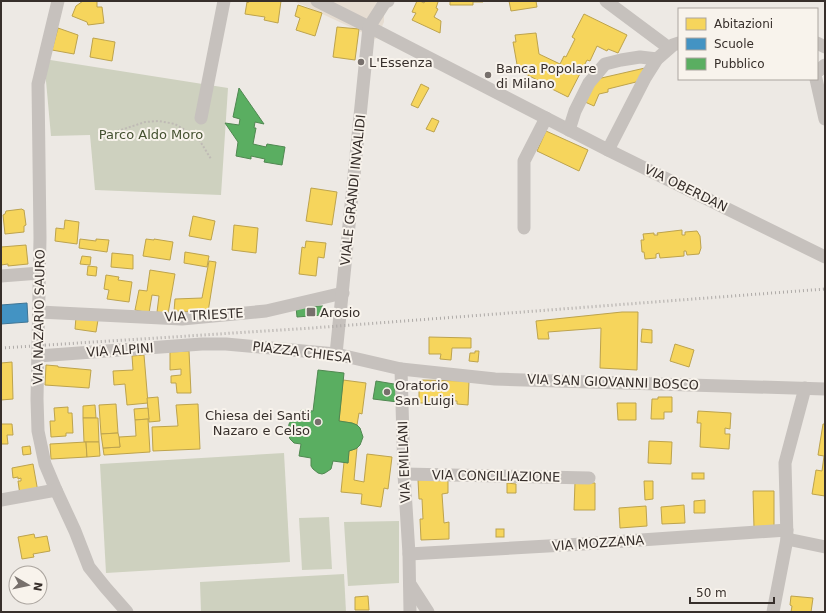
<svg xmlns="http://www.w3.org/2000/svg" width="826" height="613" font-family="'DejaVu Sans',sans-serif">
<rect width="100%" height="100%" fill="#ede9e4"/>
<!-- green -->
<g fill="#ced1bf">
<polygon points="44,59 228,88 221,195 95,190 90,135 51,136"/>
<polygon points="284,453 290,562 106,573 100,464"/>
<polygon points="329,517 332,569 302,570 299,518"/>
<polygon points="399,521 399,583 348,586 344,522"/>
<polygon points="344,574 346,612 201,612 200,582"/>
</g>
<!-- plaza -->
<polygon fill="#e6ddd2" points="293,1 384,1 384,22 376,39 303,5"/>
<!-- homes -->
<g fill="#f6d55c" stroke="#bda34d">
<polygon points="83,1 97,1 97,7 102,7 104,23 88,25 87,22 72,16 76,6"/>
<polygon points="249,1 281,1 278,23 264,20 265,17 245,14 247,2 248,3"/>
<polygon points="417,1 420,1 424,3 425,1 436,1 438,2 436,8 438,9 434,17 441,21 440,33 412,20 416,13 412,12"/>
<polygon points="450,1 483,1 483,2 473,2 473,5 450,5"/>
<polygon points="509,1 536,1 537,7 511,11"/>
<polygon points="298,5 322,13 315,36 296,30 300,18 295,16"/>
<polygon points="584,14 627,35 618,53 608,49 607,51 597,46 590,61 587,60 568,97 544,85 545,84 518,70 513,42 516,42 515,35 536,33 539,54 560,64 564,56 566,57 575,39 572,37"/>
<polygon points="337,27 359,29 355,60 333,57"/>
<polygon points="58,28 78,35 74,54 52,50"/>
<polygon points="93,38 115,42 112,61 90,57"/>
<polygon points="645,68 640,81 608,89 608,92 599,94 594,106 585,102 597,79"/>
<polygon points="421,84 429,88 418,108 411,105"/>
<polygon points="432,118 439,121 434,132 426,129"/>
<polygon points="546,131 588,150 579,171 537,151"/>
<polygon points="311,188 337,192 332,225 306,221"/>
<polygon points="22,209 23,210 24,210 26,225 24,226 24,232 5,234 3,215 5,214 6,211"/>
<polygon points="193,216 215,221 211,240 189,236"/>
<polygon points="65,220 79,222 77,244 55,241 56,228 64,229"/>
<polygon points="234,225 258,228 256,253 232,250"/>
<polygon points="682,230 682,235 685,235 685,232 697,231 700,236 701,248 699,254 687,255 686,251 684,251 684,256 660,258 659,253 656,254 656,258 645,259 644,252 642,252 641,240 644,240 643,234 654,233 654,235 658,235 657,233"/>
<polygon points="80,239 96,241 96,239 109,240 107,252 79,248"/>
<polygon points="146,239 154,240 154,239 173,242 170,260 143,256"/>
<polygon points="306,241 326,243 324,258 318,257 316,276 299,274 302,247 305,248"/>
<polygon points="26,245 28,264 8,266 8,264 1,265 1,247"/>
<polygon points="185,252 209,256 207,267 184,263"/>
<polygon points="112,253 133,255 133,269 111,267"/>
<polygon points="82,256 91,257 90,265 80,264"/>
<polygon points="209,261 216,262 208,312 174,311 175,299 202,298"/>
<polygon points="88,266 97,267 96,276 87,275"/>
<polygon points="150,270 175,274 168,314 157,312 159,296 152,295 149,313 135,310 139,290 147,291"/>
<polygon points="106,275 119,277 118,280 132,282 129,302 107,299 109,290 104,289"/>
<polygon points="622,312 638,312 637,370 600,368 601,328 548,332 549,339 538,339 536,321"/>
<polygon points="76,317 98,320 96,332 75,329"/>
<polygon points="642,329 652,330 652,343 641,342"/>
<polygon points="429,337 471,338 471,348 452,348 451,360 440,359 441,354 429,354"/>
<polygon points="675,344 694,350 689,367 670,361"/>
<polygon points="189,351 191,393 177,393 176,383 171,383 171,376 181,375 181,369 170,370 170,352"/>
<polygon points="475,351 479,351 478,362 469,361 470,353 475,353"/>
<polygon points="144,355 148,403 127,405 125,384 114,385 113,371 133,370 132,356"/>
<polygon points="12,362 13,399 1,400 1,363"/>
<polygon points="46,365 58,366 58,367 91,370 89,388 45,385"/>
<polygon points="343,380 366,383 362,414 359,413 357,425 352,423 339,421"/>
<polygon points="419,380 469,381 468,405 457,404 457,401 430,400 430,403 419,403"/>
<polygon points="158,397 160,421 149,422 147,398"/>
<polygon points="658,397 672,397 672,412 664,412 664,419 651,419 652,399 658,399"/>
<polygon points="617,403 636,403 636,420 618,420"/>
<polygon points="116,404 118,433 101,434 99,405"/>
<polygon points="198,404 200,449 153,451 152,427 178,426 176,405"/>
<polygon points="95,405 96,418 83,418 83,406"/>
<polygon points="68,407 68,413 72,413 73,433 66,433 66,436 51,437 50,421 55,421 54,408"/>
<polygon points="148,408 149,419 135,420 134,409"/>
<polygon points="698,411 731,413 730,429 725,428 725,434 730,434 729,449 700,447 701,423 697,423"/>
<polygon points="83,418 98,418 99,442 84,442"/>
<polygon points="148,419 150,452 104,455 103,448 120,447 119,437 136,436 135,420"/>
<polygon points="1,424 12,424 13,435 7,435 8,444 1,444"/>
<polygon points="823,424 825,424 825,496 812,494 816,470 822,471 824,456 818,455"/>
<polygon points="118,433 119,437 120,447 103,448 101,434"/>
<polygon points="649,441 672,442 671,464 648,463"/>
<polygon points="86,442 87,457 51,459 50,444"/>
<polygon points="86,442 99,442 100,456 87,457"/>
<polygon points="30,446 31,454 23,455 22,447"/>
<polygon points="357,448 354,480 364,482 367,454 392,457 388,489 384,488 381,507 361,504 362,494 341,492 344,462 348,463 349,451 355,449"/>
<polygon points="33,464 38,492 20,495 18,481 21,481 21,478 18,479 18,477 13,478 12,468"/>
<rect x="692" y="473" width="12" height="6"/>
<polygon points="448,478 448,493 442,494 444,523 449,522 449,539 421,540 420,519 423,519 422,499 419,499 418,480"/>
<polygon points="644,481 653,481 653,499 645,500"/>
<polygon points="575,482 595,483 595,510 574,510"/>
<polygon points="507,483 516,484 516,493 507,493"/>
<polygon points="753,491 774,491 774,528 754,528"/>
<polygon points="705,500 705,513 694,513 694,501"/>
<polygon points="684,505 685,523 662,524 661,507"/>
<polygon points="646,506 647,526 620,528 619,508"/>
<rect x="496" y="529" width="8" height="8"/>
<polygon points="34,534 35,538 47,536 50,551 33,554 34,557 22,559 18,537"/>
<polygon points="368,596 369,610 355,610 355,597"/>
<polygon points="791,596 813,598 811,612 791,612 792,606 790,605"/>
</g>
<!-- schools -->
<polygon fill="#4393c3" stroke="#3f7595" points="27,303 28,322 1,324 1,305"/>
<!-- public -->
<g fill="#5aae61" stroke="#508851">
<polygon points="239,88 264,124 255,122 254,128 256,128 253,144 266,147 267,144 285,147 282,165 264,162 265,159 251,156 251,159 236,156 238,142 225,123 239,125 240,119 233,117"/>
<polygon points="323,306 323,315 297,317 296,307"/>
<polygon points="318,370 344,373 339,421 352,423 357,425 360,428 363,437 360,445 357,448 355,449 349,451 348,463 333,461 331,469 325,473 322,474 318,473 313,469 311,466 311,458 299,456 301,444 294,443 290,439 288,433 289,424 292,419 295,417 300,416 301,410 313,411"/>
<polygon points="376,381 400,385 398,402 373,399"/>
</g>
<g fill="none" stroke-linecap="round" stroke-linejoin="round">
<!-- path -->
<g stroke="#bfbab5" stroke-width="2" stroke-dasharray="2 2" stroke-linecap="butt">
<polyline points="98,132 108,134 115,132 145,122 159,121 175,124 185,130 200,141 211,159"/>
<polyline points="326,308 326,320"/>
</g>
<!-- street -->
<g stroke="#c6c1bd" stroke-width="13">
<polyline points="58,1 38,84 40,238 37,399 38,431 45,464 56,490 75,531 89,567 105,587 127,612"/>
<polyline points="317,1 379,32 608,150 825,257"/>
<polyline points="606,1 669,48"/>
<polyline points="817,43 825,47"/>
<polyline points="817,72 825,65"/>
<polyline points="816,79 825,119"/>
<polyline points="201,118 224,1"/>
<polyline points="569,130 575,111 589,83 605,64 621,60 640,57 657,59"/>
<polyline points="608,150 645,78 657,59 673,45 679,43"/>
<polyline points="524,228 524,161 546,118"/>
<polyline points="1,276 40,273"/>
<polyline points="39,312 182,319 266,311 343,293"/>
<polyline points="336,354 369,27 385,2 388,1"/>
<polyline points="38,356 202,344 226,344 336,354 401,369 495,379 825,389"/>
<polyline points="401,369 404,474 409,554 410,612"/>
<polyline points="404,474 589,478"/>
<polyline points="1,500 56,490"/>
<polyline points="787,539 825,547"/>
<polyline points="409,554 583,544 787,530"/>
<polyline points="410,584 428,612"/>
<polyline points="773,612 787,539 785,463 805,388"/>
</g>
<!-- rail -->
<polyline stroke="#aeaaa7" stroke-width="3" stroke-dasharray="1 3" stroke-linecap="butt" points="1,348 312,328 825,289"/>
</g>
<!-- markers -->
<g fill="#77706c" stroke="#f8f3ec" stroke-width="1.5">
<circle cx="361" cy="62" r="4"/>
<circle cx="488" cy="75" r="4"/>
<rect x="306" y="307" width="10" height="10" rx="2"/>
<circle cx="387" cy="392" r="4"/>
<circle cx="318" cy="422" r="4"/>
</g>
<g text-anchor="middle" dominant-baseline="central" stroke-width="4" stroke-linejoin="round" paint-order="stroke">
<!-- poi labels -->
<g font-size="13" fill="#372f2b" stroke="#f8f3ec" text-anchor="start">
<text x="369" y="62">L'Essenza</text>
<text x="496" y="68">Banca Popolare<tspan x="496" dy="15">di Milano</tspan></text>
<text x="320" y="312">Arosio</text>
<text x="395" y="385">Oratorio<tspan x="395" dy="15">San Luigi</tspan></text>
<text x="310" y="415" text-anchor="end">Chiesa dei Santi<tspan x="310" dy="15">Nazaro e Celso</tspan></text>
</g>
<!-- park labels -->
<g font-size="13" fill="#455231" stroke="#f8f3ec">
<text x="151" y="134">Parco Aldo Moro</text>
</g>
<!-- street labels -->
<g font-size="13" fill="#372f2b" stroke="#f8f3ec">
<text transform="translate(686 188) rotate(26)">VIA OBERDAN</text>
<text transform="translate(353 190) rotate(-84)">VIALE GRANDI INVALIDI</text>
<text transform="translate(204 315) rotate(-3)">VIA TRIESTE</text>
<text transform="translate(39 317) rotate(-89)">VIA NAZARIO SAURO</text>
<text transform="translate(120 350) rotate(-4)">VIA ALPINI</text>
<text transform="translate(302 352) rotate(7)">PIAZZA CHIESA</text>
<text transform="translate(613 382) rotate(2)">VIA SAN GIOVANNI BOSCO</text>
<text transform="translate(404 462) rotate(-92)">VIA EMILIANI</text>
<text transform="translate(496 476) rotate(1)">VIA CONCILIAZIONE</text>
<text transform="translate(598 543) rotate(-4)">VIA MOZZANA</text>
</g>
</g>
<!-- border -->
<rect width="826" height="613" fill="none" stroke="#372f2b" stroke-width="4"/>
<!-- legend -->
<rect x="678" y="8" width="140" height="72" fill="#f8f3ec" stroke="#aba59f"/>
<rect x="686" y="18" width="20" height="12" fill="#f6d55c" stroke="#aba59f"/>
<text x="714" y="28" font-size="12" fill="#372f2b">Abitazioni</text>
<rect x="686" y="38" width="20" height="12" fill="#4393c3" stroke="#aba59f"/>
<text x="714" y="48" font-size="12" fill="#372f2b">Scuole</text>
<rect x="686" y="58" width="20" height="12" fill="#5aae61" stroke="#aba59f"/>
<text x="714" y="68" font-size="12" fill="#372f2b">Pubblico</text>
<!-- north arrow -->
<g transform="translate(28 585) rotate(99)"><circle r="19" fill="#f8f3ec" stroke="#aba59f"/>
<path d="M0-3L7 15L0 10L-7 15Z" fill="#77706c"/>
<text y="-6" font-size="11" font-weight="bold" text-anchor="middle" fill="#372f2b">N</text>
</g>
<!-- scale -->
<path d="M690 597v6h84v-6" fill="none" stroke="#372f2b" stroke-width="2"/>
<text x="696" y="597" font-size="12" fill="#372f2b" stroke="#f8f3ec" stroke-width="3" paint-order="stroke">50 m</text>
</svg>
